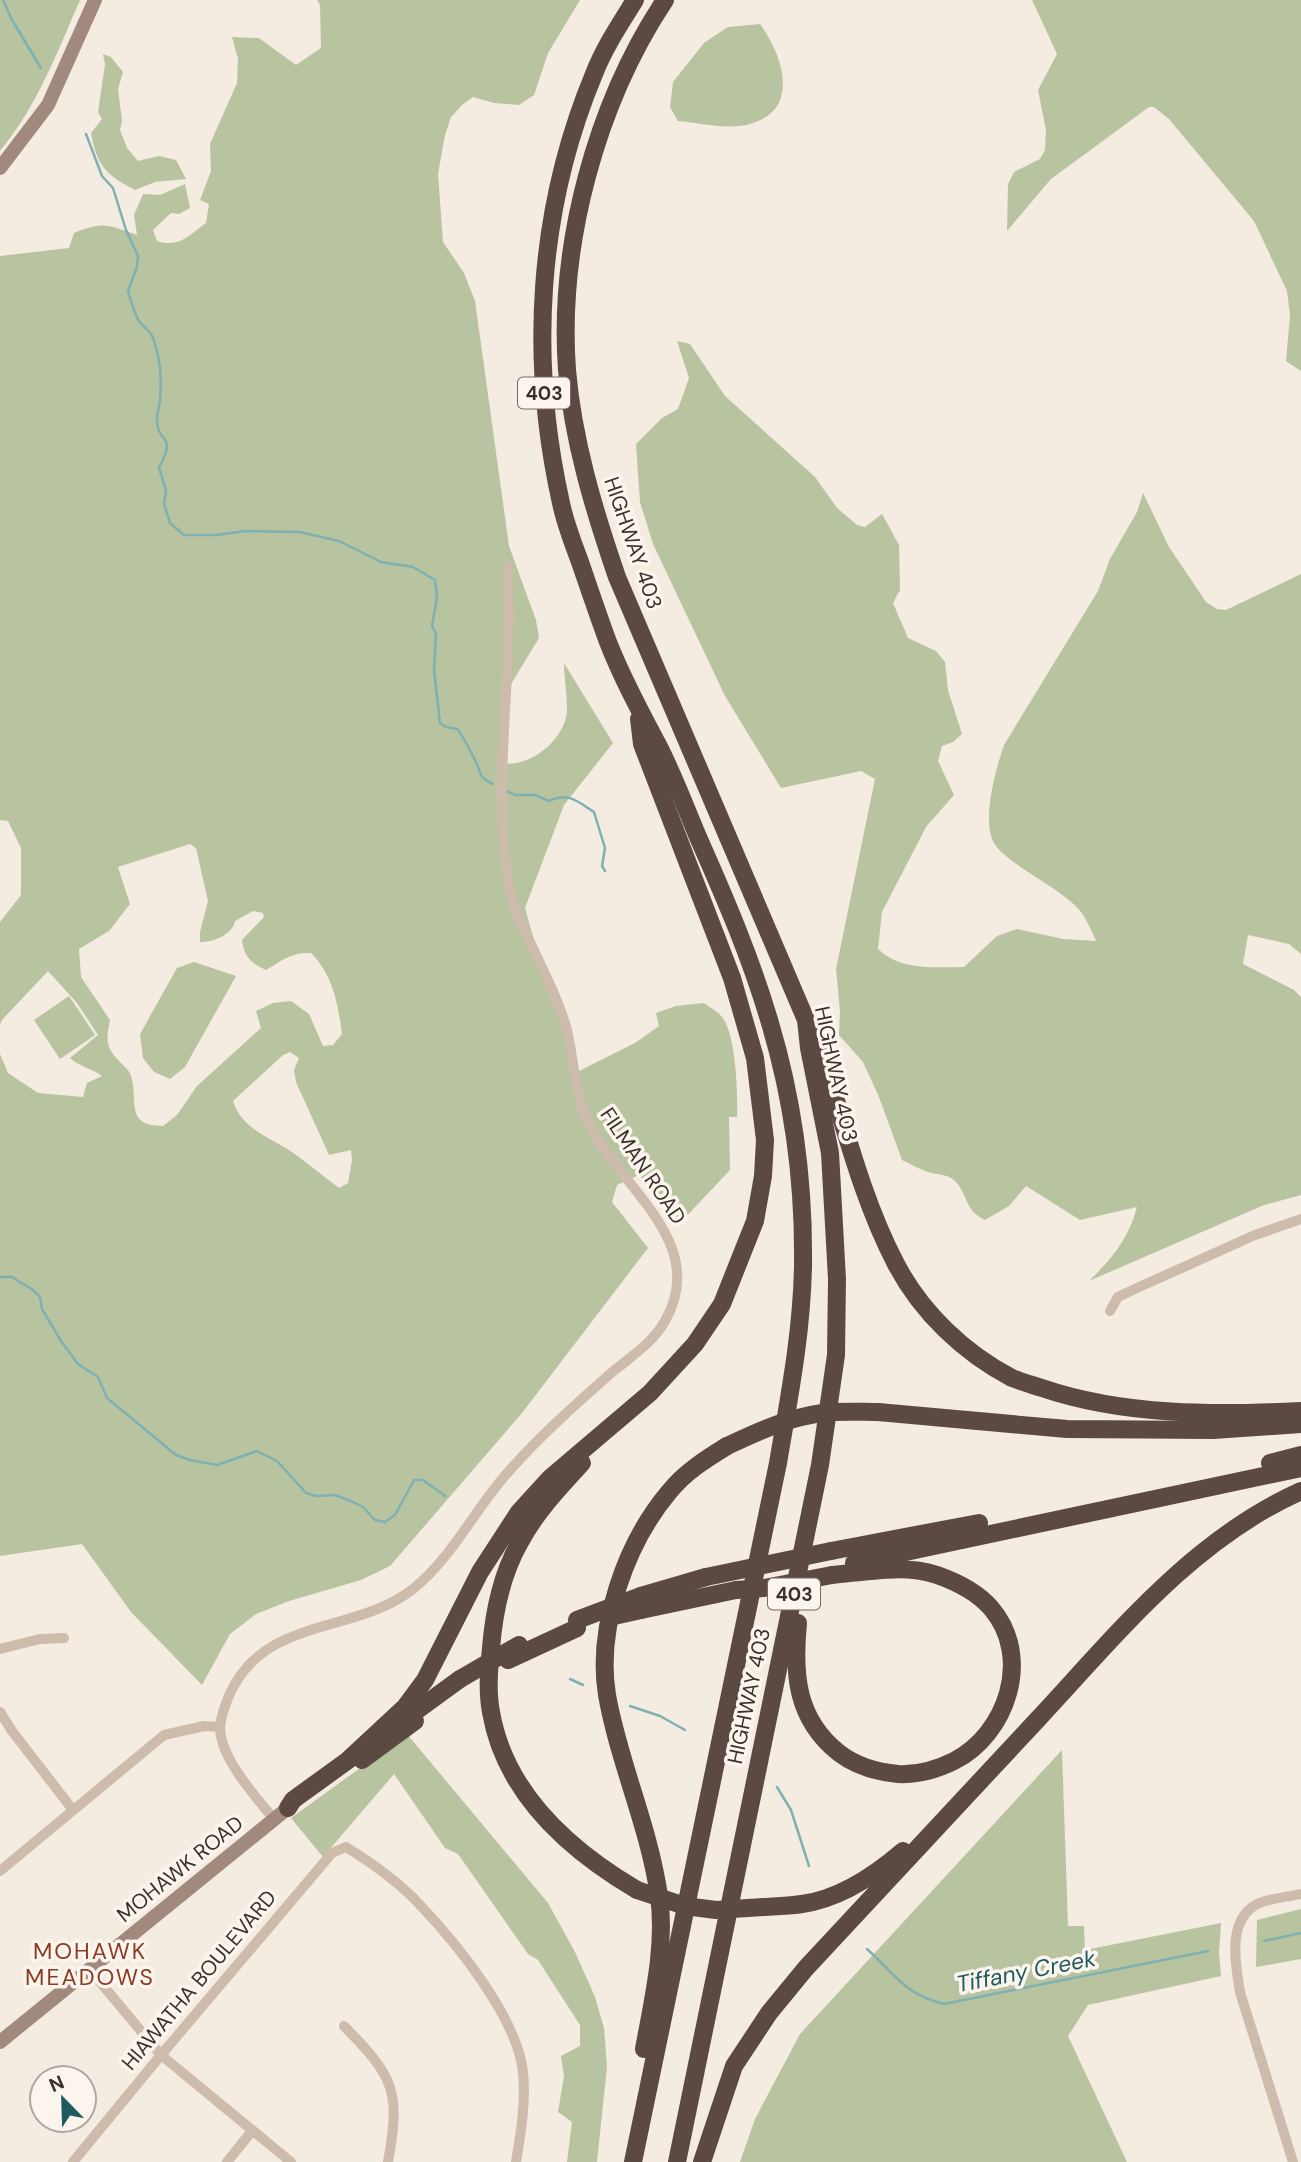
<svg xmlns="http://www.w3.org/2000/svg" width="1301" height="2162" font-family="'DM Sans',sans-serif">
<rect width="100%" height="100%" fill="#f4ebe1"/>
<!-- green -->
<g fill="#b8c4a0" fill-rule="evenodd">
<path d="M0 0H80C57 53 37 106 0 151Z"/>
<path d="M317 0H580L548 53 534 95 519 105 494 103 473 97 463 104 451 117 445 135 438 174 443 242 464 273 475 301 509 546 536 620 539 638 505 694 499 763C527 768 558 746 566 718 569 705 564 678 564 663L613 743 564 805 525 908 545 980 570 1029 575 1073 635 1043 659 1026 656 1013 676 1006 704 1003C709 1007 717 1011 722 1017 736 1034 738 1094 737 1117H729L730 1170 681 1222 639 1175 617 1185 612 1202 648 1248 522 1413 390 1566 361 1580 289 1601 256 1614 230 1634 202 1685 131 1612 82 1544 0 1556V1054L8 1073 38 1093 83 1097 87 1083 102 1076C91 1068 80 1067 70 1058L98 1035 77 1003 48 971 2 1020 0 1025V922L21 895V848L8 821 0 820V256L69 248 74 233C105 221 107 225 137 235L134 215 143 194 160 195 185 184 190 208 179 214 171 213 153 230 157 241C179 248 188 236 206 223L209 204 200 200 211 171 210 144 237 83 238 59 232 37 259 38 296 65 321 48 320 5ZM190 844 196 848 208 901 200 932V942C214 942 232 935 235 921L253 911 263 913 264 917 242 940C244 957 251 963 266 970 282 960 292 952 311 953 333 975 338 1004 342 1034L333 1045 323 1046 309 1014 291 1001 273 1003 256 1011 261 1028 197 1086 177 1115 163 1126C124 1125 139 1102 131 1076 130 1071 125 1067 121 1063 105 1047 106 1041 110 1020L81 977 79 949 109 931 130 904 118 867ZM290 1052 299 1058 294 1070 296 1082 329 1155 351 1150 352 1160 348 1183 339 1188C324 1177 310 1165 295 1154 272 1138 242 1130 233 1101L283 1055Z"/>
<polygon points="1032,0 1301,0 1301,371 1286,361 1290,315 1287,291 1254,221 1169,119 1154,107 1149,107 1051,179 1007,231 1008,184 1014,172 1040,159 1045,150 1046,130 1038,90 1057,54"/>
<path d="M760 24C782 54 801 108 753 123 730 131 701 123 678 121L670 107 673 82 704 43 728 27Z"/>
<path d="M103 54 111 57 123 72 118 89 122 121 120 130 127 148 138 161 159 156 176 160 186 179 155 182 135 190C106 175 97 166 91 133L102 119 98 112 105 64Z"/>
<path d="M677 341 690 344 725 396 815 477 837 508 857 525 865 527 882 514 899 545 900 590 893 603 908 638 936 651 945 662 948 690 962 734 953 742 942 746 938 761 954 795 926 827 882 912 878 949C901 971 934 967 964 967L997 936 1017 929 1063 939 1096 941C1092 932 1087 920 1081 912 1063 888 1003 863 993 841 982 818 996 768 1004 745L1098 591 1110 559 1137 512 1143 493 1169 547 1206 602 1217 609 1226 610 1301 574V954L1289 944 1248 935 1243 964 1294 990 1301 997V1195L1264 1205 1089 1281C1112 1259 1129 1238 1137 1207L1080 1220 1026 1186 1009 1206 985 1220C964 1210 968 1194 955 1181 948 1174 937 1175 928 1172 919 1169 911 1164 902 1160L879 1097 863 1062 839 1035 840 1011 836 969 875 779 861 771 781 788 725 696 653 544 640 502 636 444 662 418 678 409 689 378Z"/>
<polygon points="194,962 236,976 185,1067 170,1079 154,1072 143,1058 140,1034 177,968"/>
<polygon points="69,996 95,1035 60,1059 34,1020"/>
<polygon points="407,1734 548,1903 576,1954 595,1997 604,2028 607,2067 597,2162 567,2162 572,2122 558,2112 564,2076 561,2056 580,2046 580,2025 538,1960 528,1954 458,1854 445,1848 394,1774 323,1857 291,1818"/>
<polygon points="1062,1750 1068,1926 1084,1926 1085,1950 1221,1923 1219,1953 1221,1976 1088,2005 1068,2036 1127,2162 740,2162 755,2119 800,2034"/>
<polygon points="1301,1909 1301,1959 1256,1967 1257,1920"/>
</g>
<g fill="none" stroke-linecap="round" stroke-linejoin="round">
<!-- stream -->
<g stroke="#7fb0b2" stroke-width="2.5">
<polyline points="3,0 12,20 41,68"/>
<path d="M86 134 102 176 113 188 126 230 138 256 137 267 128 291C131 301 134 313 139 321 143 327 151 331 153 338 160 356 162 379 160 398 160 405 157 412 157 419 157 446 178 431 159 468L166 490 164 504 170 523 184 535H216L246 531 300 532 339 541 381 562 413 567 435 580 437 597 432 626 436 634 434 670 440 723 446 727 457 729C464 737 469 749 474 758 482 772 476 776 493 784"/>
<path d="M507 791 515 795H535L549 801C569 792 577 801 594 812L605 848 602 866 605 871"/>
<polyline points="0,1277 12,1277 33,1290 40,1297 42,1309 61,1341 78,1364 98,1377 107,1398 176,1455 190,1460 217,1465 257,1451 277,1461 306,1493 316,1496 335,1495 351,1501 363,1507 375,1520 385,1522 395,1515 414,1480 423,1480 445,1496"/>
<polyline points="570,1679 583,1685"/>
<polyline points="630,1706 660,1716 685,1730"/>
<polyline points="777,1787 791,1810 809,1866"/>
<polyline points="1264,1941 1301,1933"/>
<path d="M867 1949C896 1975 904 1994 944 2004L1208 1951"/>
</g>
<!-- street -->
<g stroke="#cdbbac" stroke-width="10">
<polyline points="1110,1311 1118,1297 1137,1288 1255,1235 1301,1219"/>
<polyline points="0,1649 40,1639 64,1638"/>
<polyline points="0,1712 12,1731 73,1810"/>
<path d="M274 1819C255 1796 221 1759 220 1728 220 1718 225 1707 228 1698 262 1615 353 1636 413 1589 453 1557 476 1507 510 1470 540 1436 576 1404 610 1374 629 1358 653 1343 665 1321 711 1241 616 1185 587 1120 574 1091 574 1060 567 1030 559 999 538 961 525 931 520 920 513 908 511 896 493 806 507 717 509 627 510 607 508 586 507 566"/>
<polyline points="0,1871 164,1735 204,1726 220,1727"/>
<polyline points="90,1970 161,2055 291,2162"/>
<path d="M344 2026C394 2077 401 2091 388 2162"/>
<path d="M73 2162 161 2055 332 1853 346 1847C372 1863 400 1883 421 1906 458 1945 517 2018 523 2072 526 2102 521 2132 516 2162"/>
<polyline points="227,2162 252,2131"/>
<path d="M1293 2162 1240 1992C1235 1963 1226 1915 1262 1902 1274 1898 1288 1897 1301 1894"/>
</g>
<!-- secondary -->
<g stroke="#a18a7d" stroke-width="14">
<polyline points="0,168 48,105 95,0"/>
<polyline points="0,2042 288,1808"/>
</g>
<!-- highway -->
<g stroke="#5c4a42" stroke-width="18">
<path d="M665 0C596 104 558 245 567 370 573 441 594 510 617 577L806 1020 809 1048 830 1153 837 1279 836 1355 820 1465 677 2162"/>
<path d="M814 1036 820 1048C843 1120 861 1197 896 1264 921 1312 964 1353 1012 1378 1022 1382 1033 1385 1042 1388 1124 1416 1216 1415 1301 1411"/>
<polyline points="878,1412 1067,1429 1213,1430 1301,1424"/>
<path d="M582 1463C559 1488 536 1512 520 1542 501 1575 494 1611 491 1648 489 1669 487 1691 491 1712 505 1794 569 1850 637 1890"/>
<polyline points="1270,1463 1301,1455"/>
<polyline points="831,1551 979,1523"/>
<polyline points="854,1563 1301,1468"/>
<polyline points="641,1596 706,1577"/>
<polyline points="641,1610 736,1590"/>
<path d="M798 1623C793 1674 796 1719 839 1753 856 1766 877 1772 898 1774 917 1775 936 1770 954 1761 1007 1734 1033 1657 991 1608 977 1592 957 1582 937 1575 904 1564 865 1572 832 1575"/>
<polyline points="508,1660 577,1628"/>
<polyline points="401,1722 460,1679"/>
<polyline points="349,1759 405,1707 425,1680 480,1572 519,1512 550,1478 650,1393 695,1344 722,1304 755,1221 763,1176 765,1140 755,1058 732,978 642,744 639,719"/>
<polyline points="362,1760 415,1721"/>
<polyline points="288,1808 293,1800 358,1753"/>
<path d="M764 1907C776 1906 789 1906 802 1904 839 1899 875 1875 903 1851"/>
<path d="M644 2049C653 1999 666 1946 659 1896 649 1826 619 1763 607 1695 596 1627 626 1543 669 1492 685 1472 706 1459 727 1446"/>
<path d="M633 2162 778 1463C789 1398 802 1332 803 1265 804 1185 793 1100 770 1023 751 958 725 898 698 837 685 806 673 774 658 745 640 711 622 678 608 642 598 615 589 588 580 562 573 543 565 523 561 503 529 360 537 211 594 74 604 48 620 24 635 0"/>
<path d="M702 2162 734 2066 769 2013 806 1968C884 1885 961 1802 1038 1719 1118 1633 1192 1540 1301 1491"/>
</g>
<!-- highway-bridge -->
<g stroke="#5c4a42" stroke-width="18">
<path d="M727 1446C753 1434 778 1422 806 1416 830 1410 854 1412 878 1412"/>
<polyline points="706,1577 831,1551"/>
<polyline points="736,1590 764,1588 832,1575"/>
<polyline points="614,1616 641,1610"/>
<polyline points="577,1620 641,1596"/>
<polyline points="460,1679 519,1645"/>
<polyline points="637,1890 685,1906 716,1910 764,1907"/>
</g>
</g>
<g text-anchor="middle" dominant-baseline="central" stroke-width="7" stroke-linejoin="round" paint-order="stroke">
<!-- shield labels -->
<g fill="#fbf5ee" stroke="#756b66" stroke-width="2">
<rect x="518" y="377.5" width="52" height="31" rx="5"/>
<rect x="768" y="1578.5" width="52" height="31" rx="5"/>
</g>
<g font-size="19" font-weight="bold" fill="#3b302b">
<text x="544" y="393">403</text>
<text x="794" y="1594">403</text>
</g>
<!-- street labels -->
<g font-size="21" fill="#3b302b" stroke="#fbf5ee">
<text transform="translate(633 543) rotate(71)">HIGHWAY 403</text>
<text transform="translate(836 1074) rotate(78)">HIGHWAY 403</text>
<text transform="translate(643 1166) rotate(56)">FILMAN ROAD</text>
<text transform="translate(749 1696) rotate(-78)">HIGHWAY 403</text>
<text transform="translate(180 1869) rotate(-39)">MOHAWK ROAD</text>
<text transform="translate(199 1980) rotate(-50)">HIAWATHA BOULEVARD</text>
</g>
<!-- neighbourhood labels -->
<g font-size="23" letter-spacing="2" fill="#8c3b22" stroke="#fbf5ee">
<text x="90" y="1951">MOHAWK<tspan x="90" dy="26">MEADOWS</tspan></text>
</g>
<!-- water labels -->
<g font-size="23" font-style="italic" fill="#1f5a5e" stroke="#fbf5ee">
<text transform="translate(1026 1971) rotate(-11)">Tiffany Creek</text>
</g>
</g>
<!-- north arrow -->
<g transform="translate(63 2099) rotate(337)"><circle r="33" fill="#fbf5ee" stroke="#aea6a0" stroke-width="2"/>
<path d="M0-5L12 26L0 18L-12 26Z" fill="#1f5a5e"/>
<text y="-10" font-size="19" font-weight="bold" text-anchor="middle" fill="#3b302b">N</text>
</g>
</svg>
